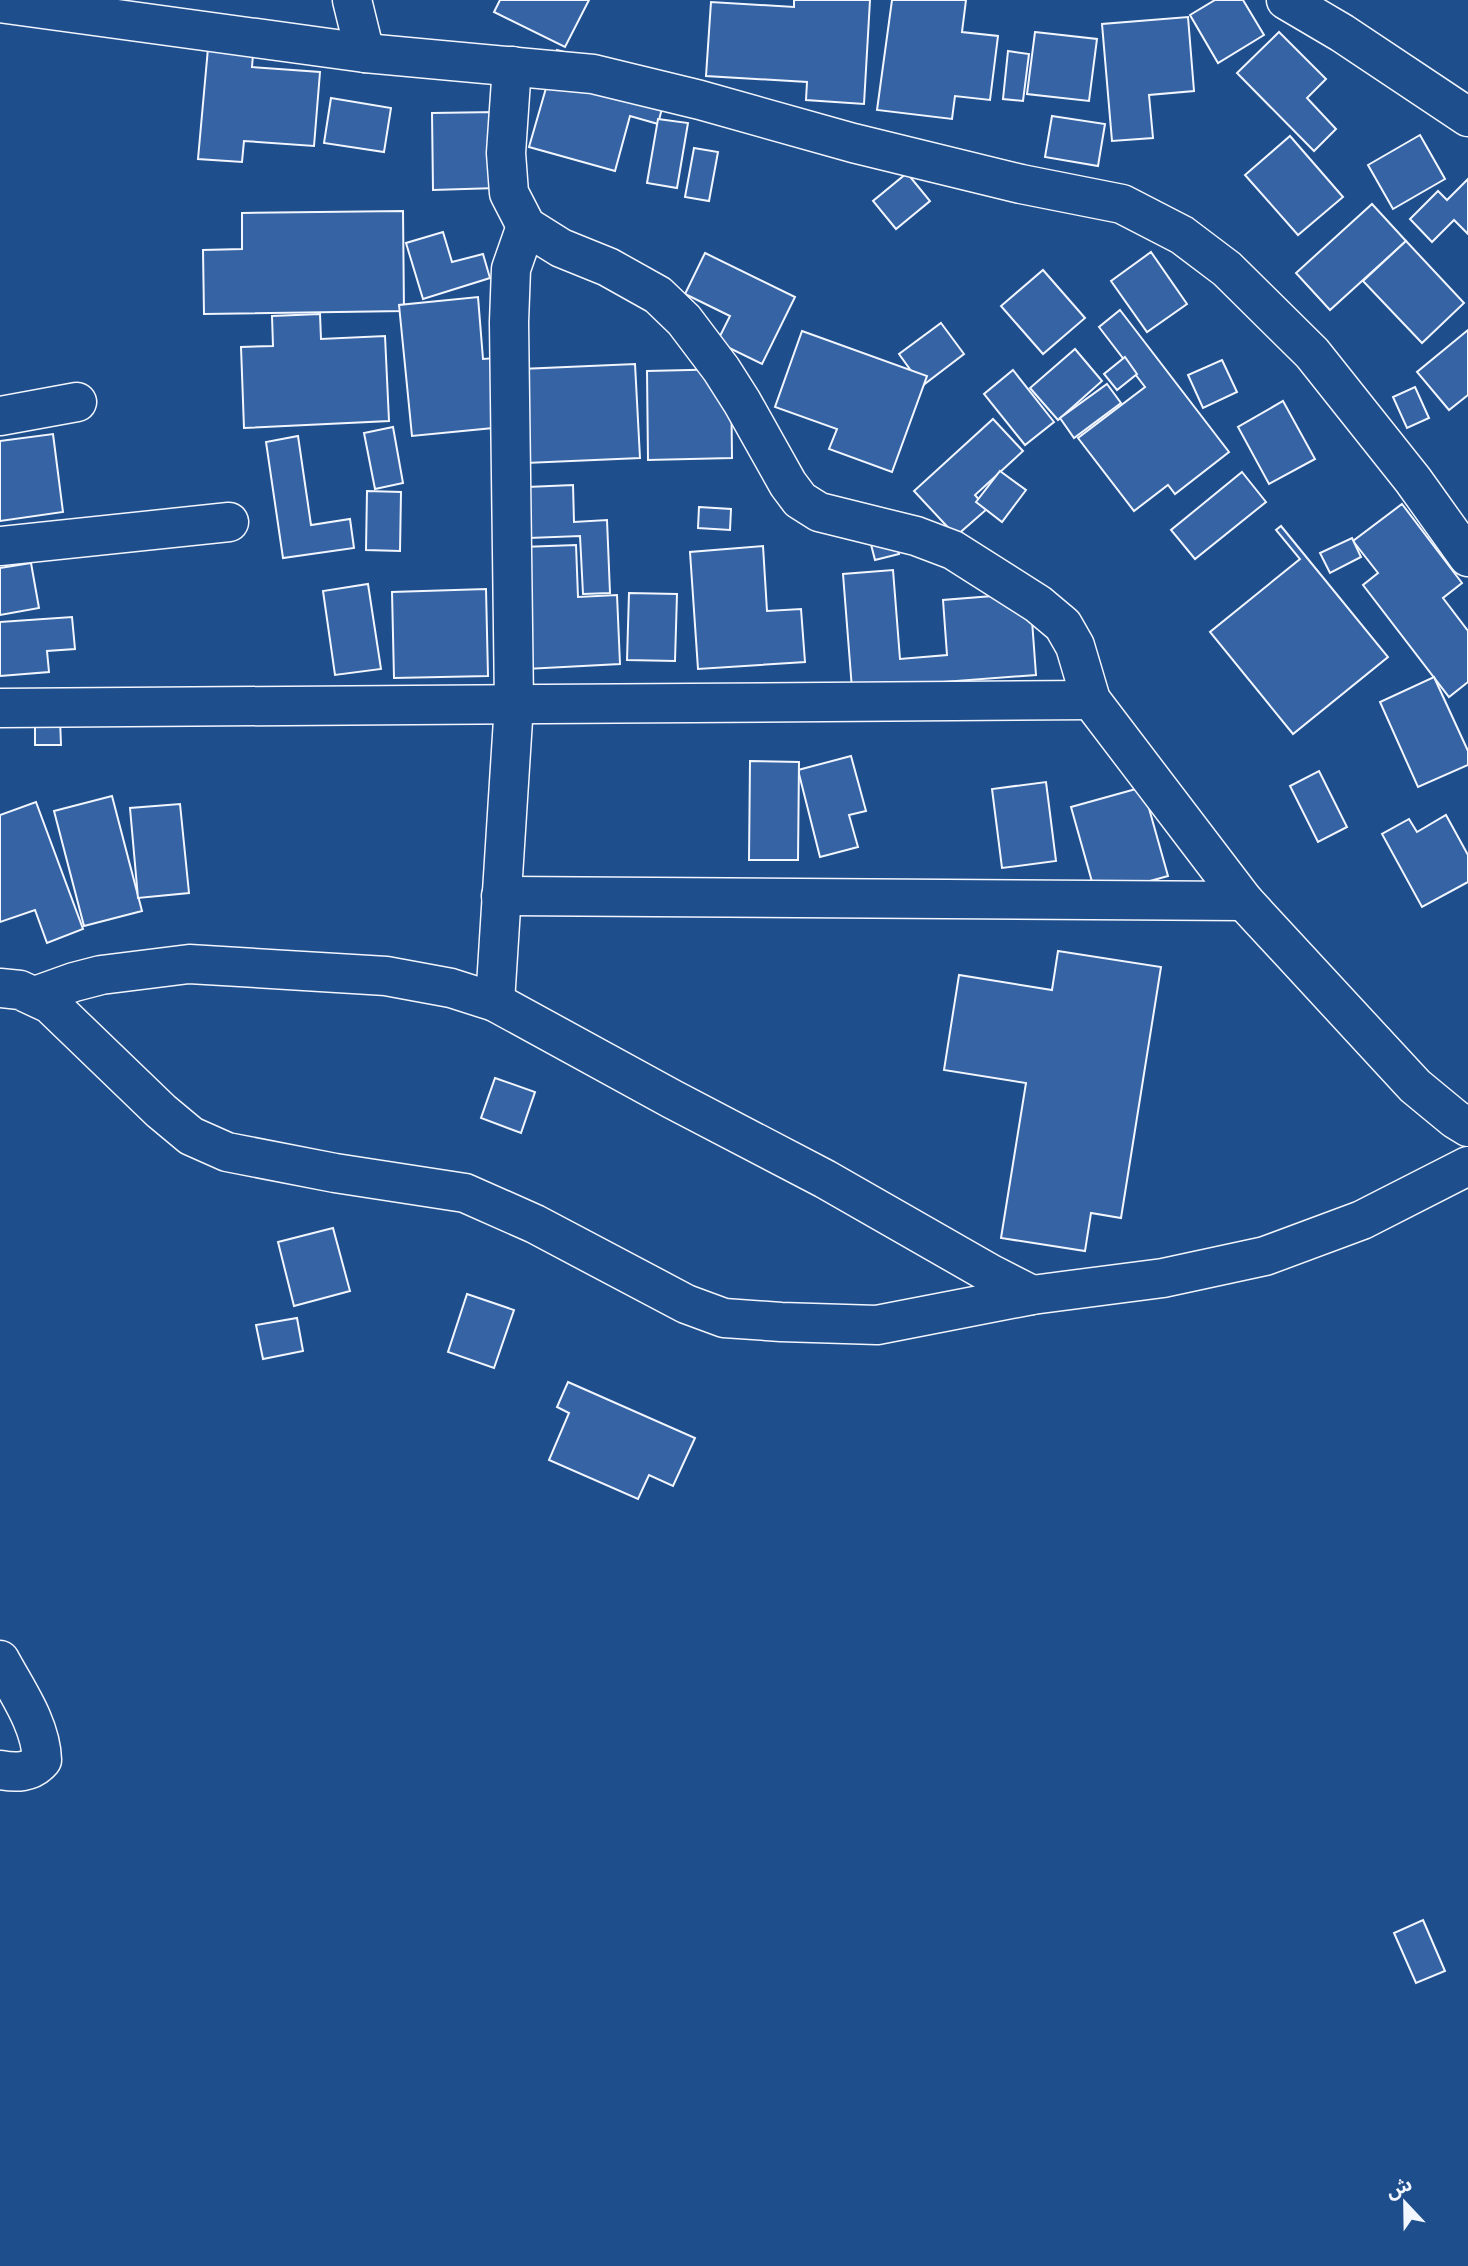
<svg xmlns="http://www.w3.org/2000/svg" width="1468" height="2266" font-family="'Roboto Condensed','Noto Sans Arabic',sans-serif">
<rect width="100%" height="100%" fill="#1f4e8c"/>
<!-- building -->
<g fill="#3563a3" stroke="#f2f6ff" stroke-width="2">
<polygon points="500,0 589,0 565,47 494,12"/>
<polygon points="794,0 870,0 864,104 806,100 807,82 706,76 711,2 794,7"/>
<polygon points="892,0 966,0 962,32 998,36 990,100 955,96 952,119 877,110"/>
<polygon points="1215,0 1243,0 1264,35 1218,63 1190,15"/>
<polygon points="1188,17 1194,91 1149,95 1153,138 1112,141 1102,24"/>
<polygon points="210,26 255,30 252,67 320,72 314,146 244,141 242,162 198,159"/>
<polygon points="1035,32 1097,39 1089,101 1027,94"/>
<polygon points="1279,32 1326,79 1307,98 1336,129 1314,151 1237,73"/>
<polygon points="557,50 669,81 658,124 630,116 615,171 529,147"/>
<polygon points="1008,51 1029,54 1023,101 1003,99"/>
<polygon points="331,98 391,108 384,152 324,143"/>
<polygon points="496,112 497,188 433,190 432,113"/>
<polygon points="1052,116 1105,124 1098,166 1045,157"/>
<polygon points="658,119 688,123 677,188 647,183"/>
<polygon points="1420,135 1445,179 1393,209 1368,165"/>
<polygon points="1290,136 1343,197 1298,235 1245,175"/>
<polygon points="694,148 718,152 709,201 685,197"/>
<polygon points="907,173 930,201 896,229 873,201"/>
<polygon points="1468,179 1468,234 1454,220 1432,242 1410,219 1438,191 1447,200"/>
<polygon points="1372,204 1406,241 1330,310 1296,273"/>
<polygon points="403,211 404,311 204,314 203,250 242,249 242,213"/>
<polygon points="443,232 452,262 483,254 490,278 423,299 406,243"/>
<polygon points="1406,241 1464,303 1422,343 1363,281"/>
<polygon points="1151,252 1187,304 1147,332 1111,281"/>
<polygon points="705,253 795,297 762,364 717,342 730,316 685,294"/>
<polygon points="1043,270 1085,318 1043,354 1001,306"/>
<polygon points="478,297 483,359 496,358 503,427 412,436 399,305"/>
<polygon points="1120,310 1229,452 1175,494 1168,485 1134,511 1078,438 1145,387 1099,327"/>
<polygon points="320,314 321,339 385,336 389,421 244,428 241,347 273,346 272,316"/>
<polygon points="941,323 964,354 922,386 899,354"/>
<polygon points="1468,330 1468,395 1449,410 1417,372"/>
<polygon points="802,331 927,376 892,472 829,449 837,429 775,407"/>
<polygon points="1075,349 1102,381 1058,420 1030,388"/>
<polygon points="1125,357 1137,374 1117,390 1104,374"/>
<polygon points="1222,360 1237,392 1203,408 1188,375"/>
<polygon points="635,364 640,458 526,463 521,369"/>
<polygon points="731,369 732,458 648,460 647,371"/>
<polygon points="1013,370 1054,422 1025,445 984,394"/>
<polygon points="1107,384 1121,403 1074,438 1060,418"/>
<polygon points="1415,387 1429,418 1407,428 1393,397"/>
<polygon points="1283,401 1315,459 1269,484 1238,427"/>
<polygon points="993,419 1023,451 975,495 987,509 956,536 914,491"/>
<polygon points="393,427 403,483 375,489 364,433"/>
<polygon points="53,434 63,512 0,521 0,441"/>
<polygon points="298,436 311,525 350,519 354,548 283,558 266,442"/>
<polygon points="1000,471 1026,490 1002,522 976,502"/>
<polygon points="1242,472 1266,502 1195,559 1171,530"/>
<polygon points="573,485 574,522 607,520 610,593 583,594 580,536 529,538 527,487"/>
<polygon points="367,491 401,492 400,551 366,550"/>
<polygon points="1402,504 1462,583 1443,598 1468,631 1468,682 1449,697 1363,585 1378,573 1353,541"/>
<polygon points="699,507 731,509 730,530 698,528"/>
<polygon points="890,519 899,554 875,560 866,525"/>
<polygon points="1281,526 1388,657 1293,734 1210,632 1300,559 1276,530"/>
<polygon points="1352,538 1361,557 1330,573 1320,553"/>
<polygon points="576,545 578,597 617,595 620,664 526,669 522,547"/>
<polygon points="763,546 767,611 801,609 805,662 698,669 690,552"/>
<polygon points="31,563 39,608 0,615 0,568"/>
<polygon points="893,570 900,659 947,655 943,600 1030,593 1036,675 852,689 843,574"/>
<polygon points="368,584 381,669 335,675 323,591"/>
<polygon points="486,589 488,676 394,678 392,592"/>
<polygon points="629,593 677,594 675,661 627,660"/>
<polygon points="72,617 75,649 47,651 49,672 0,676 0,622"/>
<polygon points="1434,677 1468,751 1468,765 1418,787 1380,702"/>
<polygon points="59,693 61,745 35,745 35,724"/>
<polygon points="851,756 866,811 849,815 858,847 820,857 798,770"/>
<polygon points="750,761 799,762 798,860 749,860"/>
<polygon points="1319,771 1347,827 1318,842 1290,786"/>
<polygon points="1046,782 1056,861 1002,868 992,789"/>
<polygon points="1143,787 1168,876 1096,896 1071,807"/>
<polygon points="112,796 142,911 84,926 54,811"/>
<polygon points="36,802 83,929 47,943 35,910 0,922 0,815"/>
<polygon points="180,804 189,893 138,898 130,808"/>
<polygon points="1446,815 1468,855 1468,882 1422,907 1382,834 1409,819 1417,832"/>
<polygon points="1058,951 1161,967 1121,1218 1091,1213 1085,1251 1001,1238 1026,1083 944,1070 959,975 1052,990"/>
<polygon points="495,1078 535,1092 521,1133 481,1118"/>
<polygon points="333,1228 350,1291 294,1306 278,1242"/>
<polygon points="467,1294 514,1310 494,1368 448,1352"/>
<polygon points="297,1318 303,1351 263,1359 256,1325"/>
<polygon points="568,1382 695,1438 673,1486 649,1475 638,1499 549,1460 569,1413 557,1407"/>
<polygon points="1423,1920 1445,1971 1416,1983 1394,1933"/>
</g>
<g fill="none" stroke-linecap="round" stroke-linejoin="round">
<!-- minor casing -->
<g stroke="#f2f6ff" stroke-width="41">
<g id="minor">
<polyline points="352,0 365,53"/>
<polyline points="1286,0 1342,33 1468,117"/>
<polyline points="0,3 365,53 593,74 700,100 853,143 1021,184 1122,204 1182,235 1227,269 1312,353 1413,480 1468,557"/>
<polyline points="512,66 506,153 509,193 526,226 561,248 608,267 658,295 684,320 721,369 742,402 788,484 800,500 819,512 916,536 953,550 1038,604 1063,625 1075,646 1091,700 1244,901 1415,1086 1455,1119 1468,1127"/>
<polyline points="0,416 77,402"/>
<polyline points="0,546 229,522"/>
<polyline points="0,708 1091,700"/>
<polyline points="501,896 1244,901"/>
<polyline points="0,988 20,990 50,1004 161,1111 191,1136 227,1152 335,1173 465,1193 535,1224 686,1304 724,1318 781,1322 877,1325 1032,1295 1163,1278 1265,1256 1362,1220 1468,1166"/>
<polyline points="35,996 74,982 101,975 189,964 386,976 451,988 495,1002 672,1099 825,1179 991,1274 1032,1295"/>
<polyline points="495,1002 514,704 509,322 511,269 526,226"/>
<path d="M0 1660C16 1690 41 1724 42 1760 31 1773 16 1773 0 1770"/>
</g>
</g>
<!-- minor -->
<use href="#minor" stroke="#1f4e8c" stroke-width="38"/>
</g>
<!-- north arrow -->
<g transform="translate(1405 2203) rotate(338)" stroke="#1f4e8c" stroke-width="5" paint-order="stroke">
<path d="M0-5L12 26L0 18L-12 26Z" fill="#f2f6ff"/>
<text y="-10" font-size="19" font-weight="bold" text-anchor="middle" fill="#f2f6ff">ش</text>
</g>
</svg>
